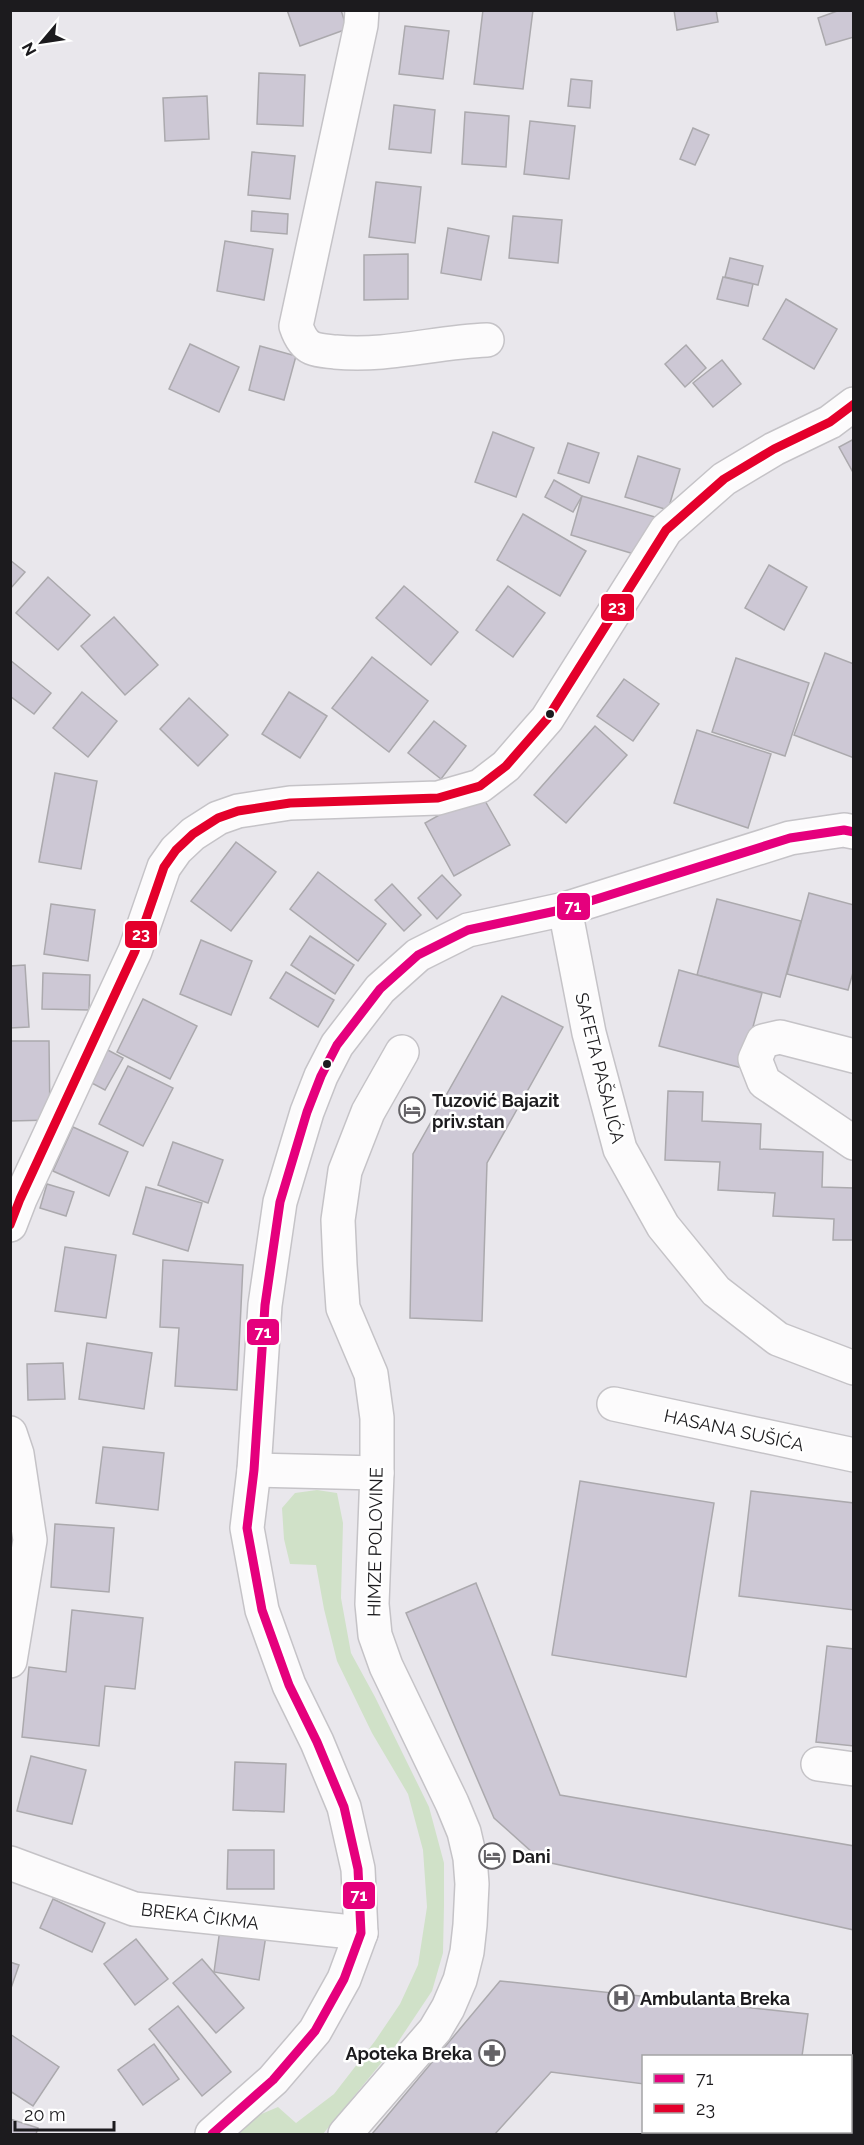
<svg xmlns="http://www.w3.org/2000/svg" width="864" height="2145" font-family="Raleway,sans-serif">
<rect width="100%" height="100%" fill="#e9e7ec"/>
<!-- green -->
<polygon fill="#d0e1c8" points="317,1490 337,1493 343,1523 341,1598 351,1653 375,1697 429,1807 444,1863 444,1905 443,1953 432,1991 396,2045 323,2134 229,2134 259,2115 278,2107 296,2123 334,2094 375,2041 400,2004 418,1965 427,1907 423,1850 408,1794 372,1733 337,1661 324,1609 316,1565 290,1564 284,1539 282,1508 295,1493"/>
<!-- building -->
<g fill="#cdc8d5" stroke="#aba9ad" stroke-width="1.5">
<polygon points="287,10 341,10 347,29 300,46"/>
<polygon points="483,10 533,10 523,89 474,84"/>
<polygon points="674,10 716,10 718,22 677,30"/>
<polygon points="840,10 854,10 854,37 826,45 818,18"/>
<polygon points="405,26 449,31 443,79 399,74"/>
<polygon points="259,73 305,75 303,126 257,124"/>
<polygon points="571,79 592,81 590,108 568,106"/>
<polygon points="207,96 209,139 165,141 163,98"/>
<polygon points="394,105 435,110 431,153 389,149"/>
<polygon points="465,112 509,116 506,167 462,164"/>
<polygon points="530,121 575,126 569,179 524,174"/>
<polygon points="693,128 709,135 695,165 680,159"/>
<polygon points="252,152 295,156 290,199 248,195"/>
<polygon points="376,182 421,187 415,243 369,237"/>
<polygon points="252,211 288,214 287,234 251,231"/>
<polygon points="513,216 562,220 558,263 509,258"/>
<polygon points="448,228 489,236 481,280 441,273"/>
<polygon points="225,241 273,249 264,300 217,291"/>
<polygon points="408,254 408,299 364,300 364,255"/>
<polygon points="730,258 763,266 758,285 725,277"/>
<polygon points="723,277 753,284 748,306 717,299"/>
<polygon points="786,299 837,329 814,369 763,339"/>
<polygon points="190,344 239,367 219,412 169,389"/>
<polygon points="686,345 706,368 685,387 665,364"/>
<polygon points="260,346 296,356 284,400 249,390"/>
<polygon points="722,360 741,384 713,407 693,383"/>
<polygon points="493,432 534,448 516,497 475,482"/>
<polygon points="854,439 854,474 839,447"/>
<polygon points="568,443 599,453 589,483 558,473"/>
<polygon points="638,456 680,469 668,510 625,497"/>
<polygon points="554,480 582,496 573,512 545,497"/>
<polygon points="582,496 655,517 644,557 571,535"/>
<polygon points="523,514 586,551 560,596 497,560"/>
<polygon points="10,560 25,572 10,589"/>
<polygon points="769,565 807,587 784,630 745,608"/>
<polygon points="48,577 90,615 58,650 16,613"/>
<polygon points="404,586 458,632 431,665 376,618"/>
<polygon points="508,586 545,613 513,657 476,630"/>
<polygon points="114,617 158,665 125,695 81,646"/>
<polygon points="825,653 854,664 854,758 794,735"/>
<polygon points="372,657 428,701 389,752 332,708"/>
<polygon points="736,658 809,683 785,756 712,732"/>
<polygon points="10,660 51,693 34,714 10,696"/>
<polygon points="624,679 659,704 633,741 597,716"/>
<polygon points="82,692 117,721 88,757 53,728"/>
<polygon points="289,692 327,716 300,758 262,734"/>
<polygon points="189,698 228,735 198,766 160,729"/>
<polygon points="434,721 466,746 441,779 408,753"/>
<polygon points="595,726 627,755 566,823 534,795"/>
<polygon points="697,730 771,754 748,828 674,803"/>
<polygon points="55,773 97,781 81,869 39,862"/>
<polygon points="480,792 510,845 454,876 425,823"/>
<polygon points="236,842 276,872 231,931 191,901"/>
<polygon points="318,872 386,924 358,961 290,909"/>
<polygon points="442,875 461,895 437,919 418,898"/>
<polygon points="392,884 421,915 404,931 375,900"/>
<polygon points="809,893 854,905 854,969 848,990 787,974"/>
<polygon points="717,899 801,921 780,997 697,975"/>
<polygon points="51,904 95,910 88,961 44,954"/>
<polygon points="310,936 354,965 335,994 291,965"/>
<polygon points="201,940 252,961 231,1015 180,994"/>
<polygon points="25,965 29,1027 10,1028 10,966"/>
<polygon points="679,970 762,993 742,1068 659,1046"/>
<polygon points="286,972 334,1000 318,1027 270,998"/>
<polygon points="43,973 90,975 89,1010 42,1009"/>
<polygon points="502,996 563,1027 487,1163 482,1321 410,1318 413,1154"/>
<polygon points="143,999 197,1026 170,1079 117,1052"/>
<polygon points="10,1041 49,1041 50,1120 10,1121"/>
<polygon points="104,1048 123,1058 105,1090 86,1080"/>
<polygon points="128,1066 173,1088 143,1146 99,1124"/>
<polygon points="668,1091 703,1092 702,1121 761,1124 760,1149 823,1152 822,1187 854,1188 854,1240 833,1240 834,1219 773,1216 775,1193 718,1190 720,1162 665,1160"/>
<polygon points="73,1127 128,1152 109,1196 53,1171"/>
<polygon points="173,1142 223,1160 208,1203 158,1185"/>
<polygon points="47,1184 74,1192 66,1216 40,1208"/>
<polygon points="146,1187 202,1203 188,1251 133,1234"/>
<polygon points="65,1247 116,1255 106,1318 55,1311"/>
<polygon points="163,1260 243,1265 237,1390 175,1386 179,1328 160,1327"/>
<polygon points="87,1343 152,1353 144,1409 79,1399"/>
<polygon points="63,1363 65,1399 28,1400 27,1364"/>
<polygon points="103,1447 164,1453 158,1510 96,1503"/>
<polygon points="580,1481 714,1503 686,1677 552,1655"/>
<polygon points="751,1491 854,1503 854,1610 739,1596"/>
<polygon points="55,1524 114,1528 109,1592 51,1587"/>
<polygon points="476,1583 560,1795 854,1846 854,1930 542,1861 494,1818 406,1613"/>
<polygon points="72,1610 143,1618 135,1689 105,1686 99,1746 22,1737 29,1667 66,1672"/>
<polygon points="827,1646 854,1649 854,1746 816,1742"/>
<polygon points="31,1756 86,1770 72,1824 17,1811"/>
<polygon points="235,1762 286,1764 284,1812 233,1810"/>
<polygon points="228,1850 274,1850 274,1889 227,1889"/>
<polygon points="53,1899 105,1923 92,1952 40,1928"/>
<polygon points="221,1922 267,1929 259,1980 214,1972"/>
<polygon points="136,1939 168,1979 135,2005 104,1964"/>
<polygon points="202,1959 244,2008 216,2033 173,1983"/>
<polygon points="10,1962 19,1965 10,1991"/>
<polygon points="500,1981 808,2014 802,2056 644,2056 644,2084 551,2072 495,2134 372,2134"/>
<polygon points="178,2006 231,2072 202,2096 149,2029"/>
<polygon points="10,2034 59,2067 33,2106 10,2091"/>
<polygon points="154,2044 179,2079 143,2105 118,2070"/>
<polygon points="10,2119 38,2128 36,2134 10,2134"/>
</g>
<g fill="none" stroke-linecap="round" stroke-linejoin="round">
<!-- street casing -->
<g stroke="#c5c3c7" stroke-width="36">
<g id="street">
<path d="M362 10 361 25 296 326C299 335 303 344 312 348 319 351 328 351 335 352 388 357 435 342 487 340"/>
<polyline points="565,909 589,1033 620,1149 663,1226 716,1291 778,1339 854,1368"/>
<polyline points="854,1056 780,1037 763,1041 755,1059 764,1082 854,1143"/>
<polyline points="10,1225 20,1199 135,951 164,867 176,850 193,834 218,818 238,811 290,803 438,798 480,786 506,766 547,719 666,530 724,479 774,449 830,422 854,404"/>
<polyline points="614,1404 854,1455"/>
<polyline points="10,1433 17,1454 30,1540 10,1661"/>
<polyline points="254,1470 377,1473"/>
<polyline points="818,1764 854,1769"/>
<polyline points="10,1863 134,1909 361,1933"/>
<polyline points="212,2134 273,2080 315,2031 344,1979 361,1933 358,1869 344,1807 317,1742 289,1685 262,1610 247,1528 254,1470 265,1305 280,1202 307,1112 321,1076 337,1045 380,989 418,955 468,930 565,909 790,838 844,830 854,832"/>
<polyline points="345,2134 435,2030 448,2008 460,1980 467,1952 470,1925 472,1884 470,1858 464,1832 452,1803 386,1666 375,1635 372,1604 377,1473 377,1418 371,1374 343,1308 340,1265 338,1220 345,1171 368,1112 402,1052"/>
</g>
</g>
<!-- street -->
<use href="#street" stroke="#fcfbfc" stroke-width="33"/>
<!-- bus-1 casing -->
<g stroke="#fff" stroke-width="14">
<polyline id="bus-1" points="212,2134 273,2080 315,2031 344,1979 361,1933 358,1869 344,1807 317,1742 289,1685 262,1610 247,1528 254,1470 265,1305 280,1202 307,1112 321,1076 337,1045 380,989 418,955 468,930 565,909 790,838 844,830 854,832"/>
</g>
<!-- bus-2 casing -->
<g stroke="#fff" stroke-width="14">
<polyline id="bus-2" points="10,1225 20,1199 135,951 164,867 176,850 193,834 218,818 238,811 290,803 438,798 480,786 506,766 547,719 666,530 724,479 774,449 830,422 854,404"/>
</g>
<!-- bus-1 -->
<use href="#bus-1" stroke="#e5007d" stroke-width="9"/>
<!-- bus-2 -->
<use href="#bus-2" stroke="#e4002b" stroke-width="9"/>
</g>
<!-- icons -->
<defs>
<g id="hotel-ring" transform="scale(1.35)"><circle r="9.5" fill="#fff" stroke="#646266" stroke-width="1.5"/><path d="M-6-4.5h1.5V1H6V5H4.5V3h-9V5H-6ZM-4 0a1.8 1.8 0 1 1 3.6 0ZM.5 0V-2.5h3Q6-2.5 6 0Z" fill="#646266"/></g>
<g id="hospital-ring" transform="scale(1.35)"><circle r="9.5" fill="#fff" stroke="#646266" stroke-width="1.5"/><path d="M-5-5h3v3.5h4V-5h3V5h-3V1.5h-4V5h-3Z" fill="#646266"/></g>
<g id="pharmacy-ring" transform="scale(1.35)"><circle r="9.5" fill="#fff" stroke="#646266" stroke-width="1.5"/><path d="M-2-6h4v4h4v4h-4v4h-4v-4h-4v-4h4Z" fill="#646266"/></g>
</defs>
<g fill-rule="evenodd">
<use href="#hotel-ring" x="412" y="1110"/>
<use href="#hotel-ring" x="492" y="1856"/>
<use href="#hospital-ring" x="621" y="1998"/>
<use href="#pharmacy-ring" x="492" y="2053"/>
</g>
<!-- markers -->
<g fill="#1c1b1e" stroke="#fff" stroke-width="2">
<circle cx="550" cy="714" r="5"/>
<circle cx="327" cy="1064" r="5"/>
</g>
<g text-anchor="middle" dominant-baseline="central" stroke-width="5" stroke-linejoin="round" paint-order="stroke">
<!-- street labels -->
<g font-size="18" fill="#1c1b1e" stroke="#fff">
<text transform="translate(600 1068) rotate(76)">SAFETA PAŠALIĆA</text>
<text transform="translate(734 1430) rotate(12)">HASANA SUŠIĆA</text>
<text transform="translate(375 1542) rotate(-89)">HIMZE POLOVINE</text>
<text transform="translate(200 1916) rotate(7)">BREKA ČIKMA</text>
</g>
<!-- poi labels -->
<g font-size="18" font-weight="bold" fill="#1c1b1e" stroke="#fff" text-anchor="start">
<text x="432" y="1100">Tuzović Bajazit<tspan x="432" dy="21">priv.stan</tspan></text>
<text x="512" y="1856">Dani</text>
<text x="640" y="1998">Ambulanta Breka</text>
<text x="472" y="2053" text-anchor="end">Apoteka Breka</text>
</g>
</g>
<g stroke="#fff" stroke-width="2">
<rect x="600" y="593" width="35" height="29" rx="6" fill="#e4002b"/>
<rect x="556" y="892" width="35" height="29" rx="6" fill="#e5007d"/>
<rect x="124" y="920" width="34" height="29" rx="6" fill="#e4002b"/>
<rect x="246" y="1318" width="34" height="28" rx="6" fill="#e5007d"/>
<rect x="342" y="1881" width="34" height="29" rx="6" fill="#e5007d"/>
</g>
<g font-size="16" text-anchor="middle" font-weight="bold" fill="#fff">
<text x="617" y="613">23</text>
<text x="573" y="912">71</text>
<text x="141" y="940">23</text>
<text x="263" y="1338">71</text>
<text x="359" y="1901">71</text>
</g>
<!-- border -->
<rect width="864" height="2145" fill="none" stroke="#1c1b1e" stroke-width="24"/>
<!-- legend -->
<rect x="642" y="2055" width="210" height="78" fill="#ffffff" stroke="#a4a4a5" stroke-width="1.5"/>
<rect x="654" y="2074" width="30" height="9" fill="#e5007d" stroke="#a4a4a5" stroke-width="1.5"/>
<text x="696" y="2085" font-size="18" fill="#1c1b1e">71</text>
<rect x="654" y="2104" width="30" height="9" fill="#e4002b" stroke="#a4a4a5" stroke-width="1.5"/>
<text x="696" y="2115" font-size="18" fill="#1c1b1e">23</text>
<!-- north arrow -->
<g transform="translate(42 42) rotate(241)" stroke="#ffffff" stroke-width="4.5" paint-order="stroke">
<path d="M0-4.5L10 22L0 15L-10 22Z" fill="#1c1b1e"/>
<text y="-9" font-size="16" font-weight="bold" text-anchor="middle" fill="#1c1b1e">N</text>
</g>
<!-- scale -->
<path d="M15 2121v9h99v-9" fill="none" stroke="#1c1b1e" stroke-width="3"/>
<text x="24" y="2121" font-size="18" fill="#1c1b1e" stroke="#ffffff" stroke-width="4.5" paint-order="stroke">20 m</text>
</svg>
